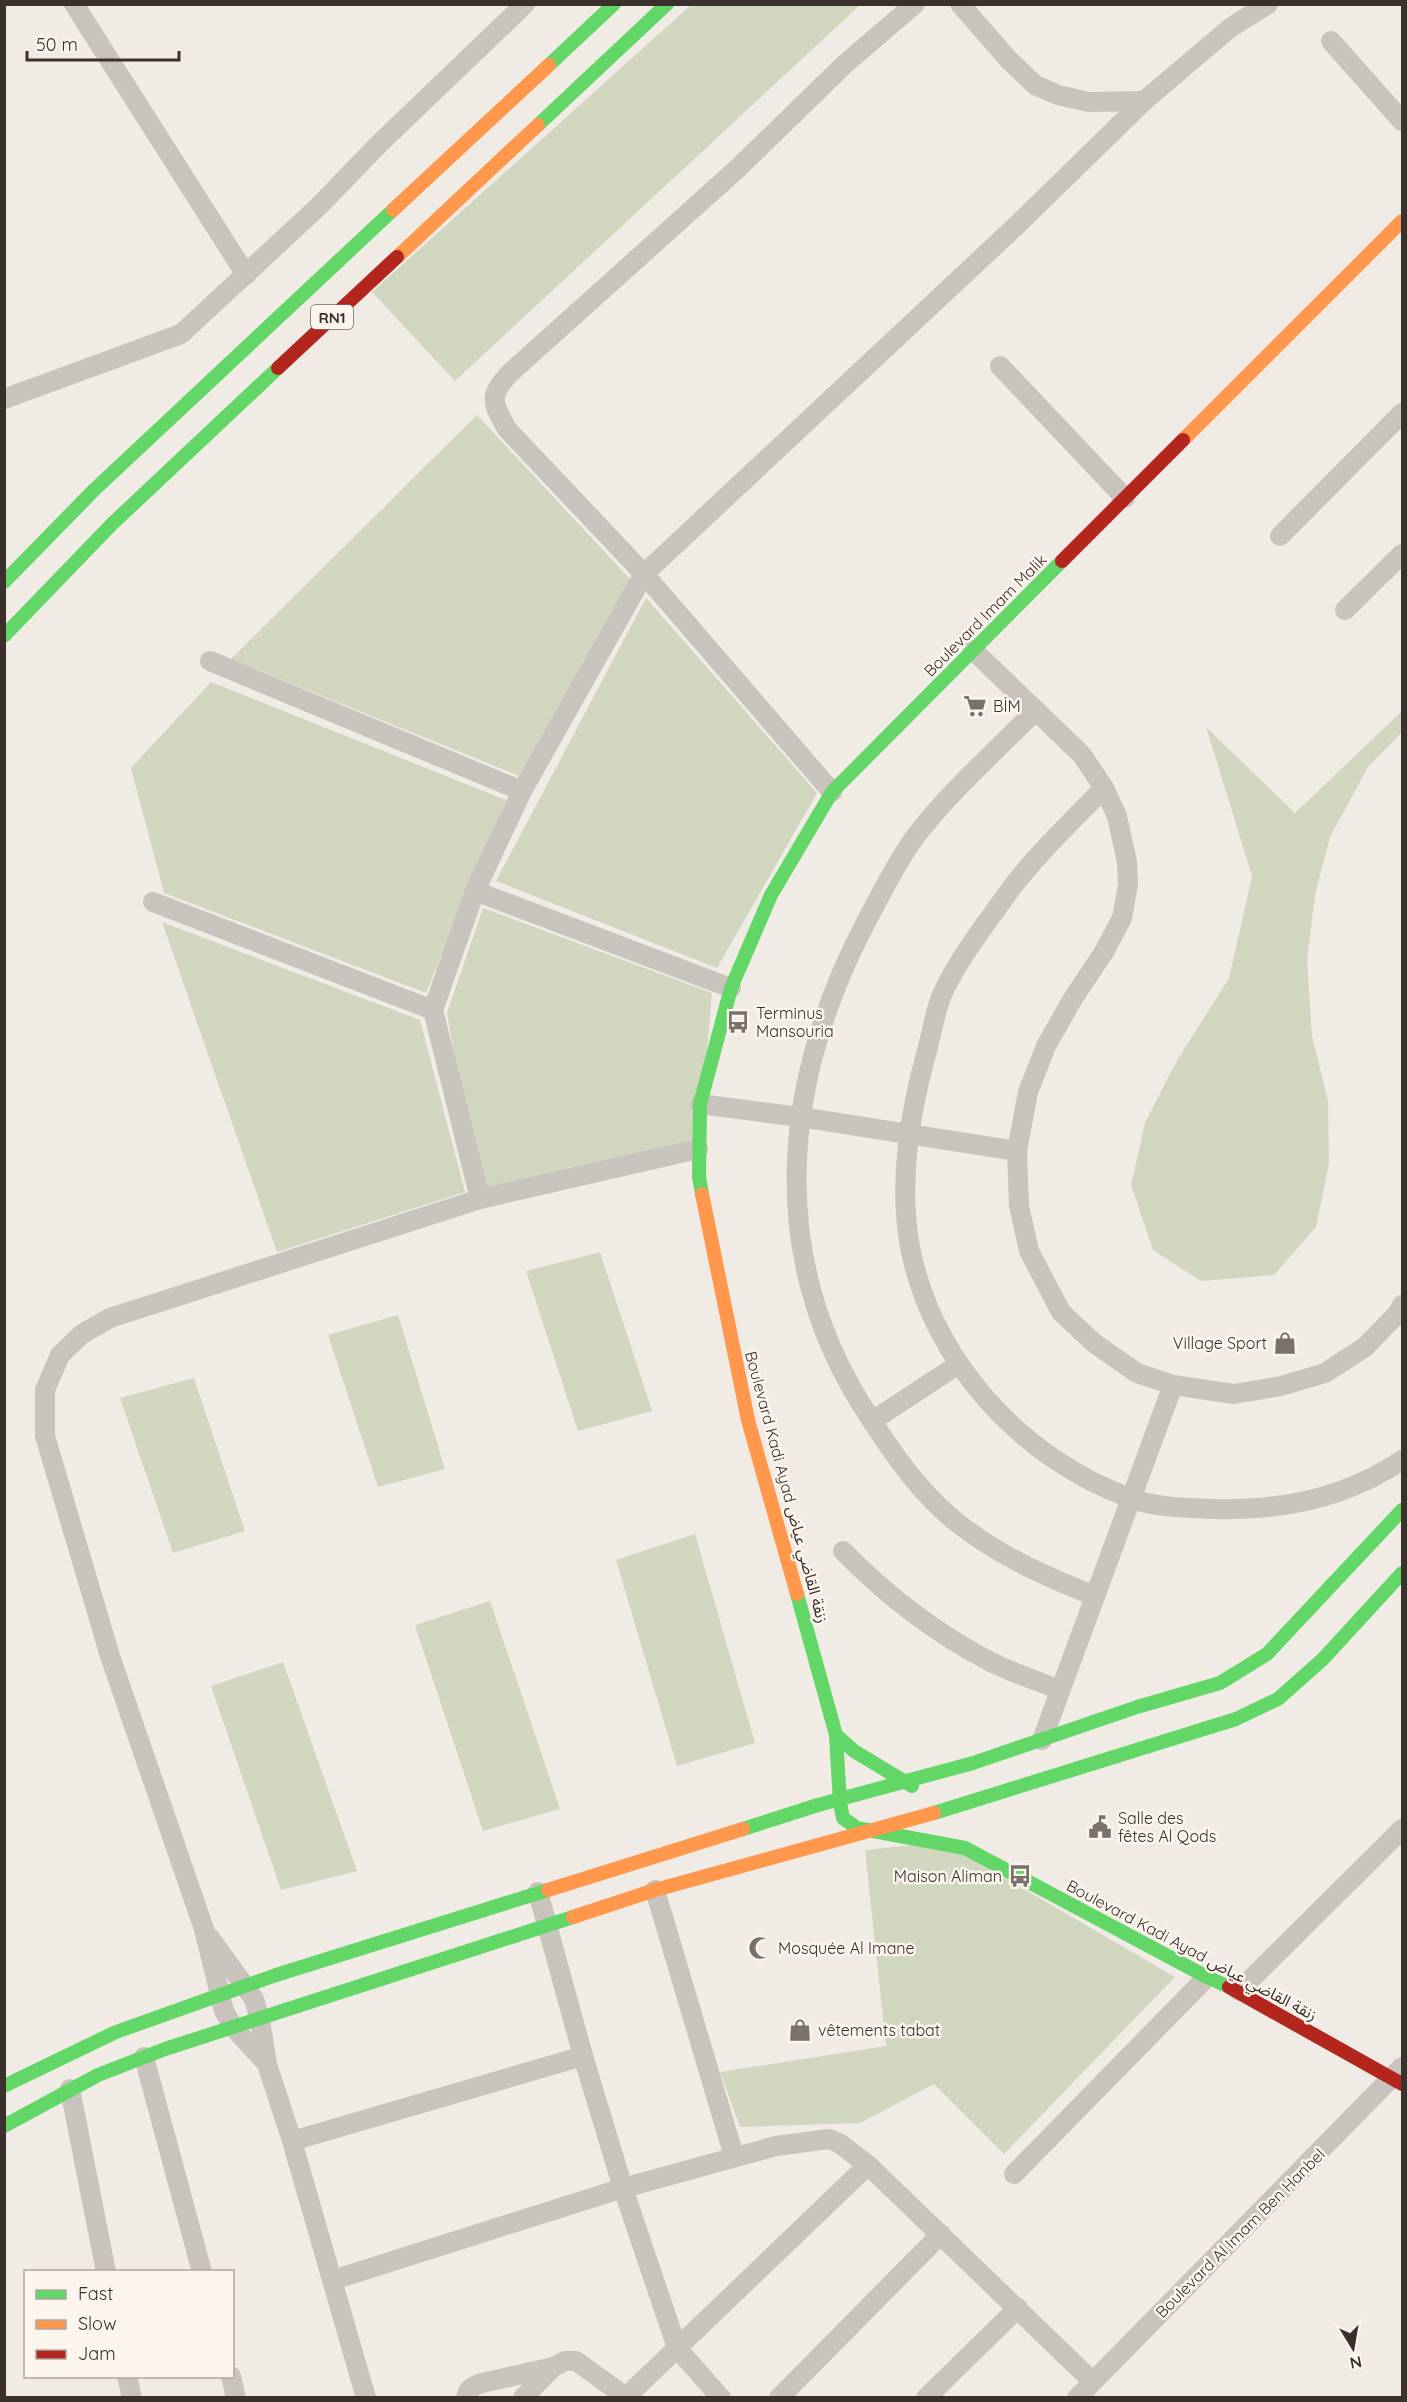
<svg xmlns="http://www.w3.org/2000/svg" width="1407" height="2402" font-family="Quicksand,'Noto Sans Arabic',sans-serif">
<rect width="100%" height="100%" fill="#f0ebe5"/>
<!-- green -->
<g fill="#d1d6bf">
<polygon points="691,5 860,5 455,381 372,292"/>
<polygon points="477,415 630,579 519,776 231,659"/>
<polygon points="646,598 817,793 717,968 496,881"/>
<polygon points="211,682 506,800 426,993 164,893 131,768"/>
<polygon points="1402,711 1402,732 1368,767 1330,837 1315,895 1307,960 1312,1036 1328,1101 1329,1163 1316,1227 1274,1275 1201,1281 1153,1250 1131,1185 1145,1123 1175,1064 1229,978 1252,876 1206,727 1295,813"/>
<polygon points="483,908 712,993 699,1142 478,1189 447,1013"/>
<polygon points="162,922 420,1020 465,1192 277,1252"/>
<polygon points="600,1252 652,1411 578,1431 526,1271"/>
<polygon points="398,1315 445,1469 378,1487 328,1335"/>
<polygon points="194,1378 245,1531 173,1553 120,1398"/>
<polygon points="695,1534 755,1743 677,1766 616,1560"/>
<polygon points="490,1601 560,1809 483,1831 415,1625"/>
<polygon points="283,1662 357,1871 281,1890 211,1686"/>
<polygon points="943,1842 1175,1977 1004,2154 934,2084 860,2123 740,2127 720,2072 886,2046 865,1850"/>
</g>
<g fill="none" stroke-linecap="round" stroke-linejoin="round">
<!-- street -->
<g stroke="#c9c3be" stroke-width="20">
<polyline points="74,4 246,275"/>
<polyline points="960,4 1008,59 1035,85 1058,95 1089,102 1144,101"/>
<polyline points="1331,41 1402,121"/>
<polyline points="1000,366 1125,498"/>
<polyline points="4,399 181,334 318,207 379,144 525,4"/>
<polyline points="1280,536 1402,413"/>
<polyline points="1345,610 1402,554"/>
<polyline points="973,650 1082,755 1104,788 1117,816 1127,862 1128,885 1122,918 1104,952 1072,1000 1046,1046 1028,1092 1017,1151 1019,1206 1029,1251 1061,1312 1094,1343 1137,1373 1173,1385 1234,1394 1281,1386 1325,1373 1365,1347 1398,1313 1402,1305"/>
<polyline points="210,661 522,791"/>
<path d="M1036 710C996 751 950 791 915 837 896 863 881 894 866 922 780 1086 765 1263 872 1421 898 1461 925 1499 964 1528 1004 1558 1049 1578 1095 1596"/>
<path d="M1104 788C1076 817 1046 845 1021 876 1008 891 998 908 986 923 970 946 952 971 941 997 935 1013 932 1031 928 1047 910 1112 898 1180 910 1247 932 1361 1022 1459 1130 1498 1156 1508 1188 1508 1215 1509 1282 1511 1347 1497 1402 1460"/>
<path d="M832 792 644 574 507 429C492 402 488 397 510 373L737 169 845 64 915 4"/>
<polyline points="475,891 731,988"/>
<polyline points="153,902 433,1010"/>
<polyline points="700,1104 800,1117 1017,1151"/>
<polyline points="480,1199 433,1010 475,891 522,791 644,574 1018,224 1144,101 1230,28 1268,4"/>
<polyline points="872,1421 959,1364"/>
<path d="M843 1551C887 1596 935 1633 991 1662 1013 1673 1038 1681 1060 1690"/>
<polyline points="1042,1740 1173,1385"/>
<polyline points="655,1890 734,2156"/>
<polyline points="538,1892 583,2056 623,2188 677,2348 721,2398"/>
<polyline points="210,1938 254,1999 260,2020 267,2064 292,2141 366,2398"/>
<polyline points="1239,1991 1402,1829"/>
<polyline points="144,2057 202,2272"/>
<polyline points="267,2064 234,2028 224,2011 204,1929 110,1656 45,1436 45,1390 60,1355 82,1334 110,1318 480,1199 698,1149"/>
<polyline points="70,2089 106,2272"/>
<polyline points="292,2141 583,2056"/>
<polyline points="1014,2174 1207,1977"/>
<polyline points="333,2280 623,2188 776,2146 829,2139 839,2143 868,2165 1092,2381"/>
<polyline points="127,2376 132,2398"/>
<polyline points="231,2376 236,2398"/>
<path d="M466 2398C468 2388 473 2386 482 2383L553 2367"/>
<polyline points="523,2398 553,2367 565,2361 576,2361 626,2397"/>
<polyline points="625,2398 868,2165"/>
<polyline points="779,2398 941,2234"/>
<polyline points="926,2398 1018,2308"/>
<polyline points="1077,2398 1402,2067"/>
</g>
<!-- fast -->
<g stroke="#63d668" stroke-width="14">
<polyline points="549,65 614,4"/>
<polyline points="538,125 667,4"/>
<polyline points="4,582 94,490 393,210"/>
<polyline points="4,636 112,524 278,368"/>
<polyline points="702,1194 699,1177 700,1104 731,988 771,895 832,792 1062,561"/>
<polyline points="797,1594 836,1735 840,1803 843,1818 857,1828 965,1848 1207,1977 1229,1987"/>
<polyline points="836,1735 854,1751 912,1786"/>
<polyline points="934,1813 1236,1719 1278,1699 1323,1659 1402,1573"/>
<polyline points="743,1829 818,1805 973,1763 1137,1707 1220,1683 1267,1654 1402,1510"/>
<polyline points="4,2086 116,2032 276,1975 548,1890"/>
<polyline points="4,2126 98,2075 165,2049 573,1917"/>
</g>
<!-- slow -->
<g stroke="#ff974d" stroke-width="14">
<polyline points="393,210 549,65"/>
<polyline points="397,257 538,125"/>
<polyline points="1183,440 1402,221"/>
<polyline points="702,1194 748,1420 797,1594"/>
<polyline points="548,1890 743,1829"/>
<polyline points="573,1917 655,1890 934,1813"/>
</g>
<!-- jam -->
<g stroke="#b3261e" stroke-width="14">
<polyline points="278,368 397,257"/>
<polyline points="1062,561 1183,440"/>
<polyline points="1229,1987 1402,2084"/>
</g>
</g>
<!-- icons -->
<defs>
<g id="supermarket-bare" transform="scale(1.8)"><path d="M-6-5.5h2.5l.6 2H6L4.5 2H-2.5L-4.4-4H-6ZM-1.5 3.2a1.3 1.3 0 1 0 .1 0ZM3 3.2a1.3 1.3 0 1 0 .1 0Z" fill="#7a716c" stroke="#fbf5ee" stroke-width="2.5" paint-order="stroke"/></g>
<g id="bus-bare" transform="scale(1.8)"><path d="M-5-6H5V4H4V6H2V4H-2V6H-4V4H-5ZM-3.5-4V0h7V-4ZM-3.5 1.2v1.5H-2V1.2ZM2 1.2v1.5H3.5V1.2Z" fill="#7a716c" stroke="#fbf5ee" stroke-width="2.5" paint-order="stroke"/></g>
<g id="shop-bare" transform="scale(1.8)"><path d="M-5-2.5h2.3a2.7 3.5 0 0 1 5.4 0H5L5.5 6h-11ZM-1.5-2.5h3a1.5 2.3 0 0 0-3 0Z" fill="#7a716c" stroke="#fbf5ee" stroke-width="2.5" paint-order="stroke"/></g>
<g id="civic-bare" transform="scale(1.8)"><path d="M-.6-6.5H3V-4.5H.6V-3L4-1V1h2V6H-6V1h2V-1L-.6-3ZM-1.2 2.5V6h2.4V2.5Z" fill="#7a716c" stroke="#fbf5ee" stroke-width="2.5" paint-order="stroke"/></g>
<g id="mosque-bare" transform="scale(1.8)"><path d="M3.5-4.9A6 6 0 1 0 3.5 4.9A5 5 0 1 1 3.5-4.9Z" fill="#7a716c" stroke="#fbf5ee" stroke-width="2.5" paint-order="stroke"/></g>
</defs>
<g fill-rule="evenodd">
<use href="#supermarket-bare" x="975" y="706"/>
<use href="#bus-bare" x="738" y="1022"/>
<use href="#shop-bare" x="1285" y="1343"/>
<use href="#civic-bare" x="1100" y="1827"/>
<use href="#bus-bare" x="1020" y="1876"/>
<use href="#mosque-bare" x="760" y="1948"/>
<use href="#shop-bare" x="800" y="2030"/>
</g>
<g text-anchor="middle" dominant-baseline="central" stroke-width="5" stroke-linejoin="round" paint-order="stroke">
<!-- shield labels -->
<rect fill="#fbf5ee" stroke="#756b66" stroke-width="1.5" x="311" y="305" width="42" height="24" rx="4.5"/>
<g font-size="15" font-weight="bold" fill="#3b302b">
<text x="332" y="317">RN1</text>
</g>
<!-- street labels -->
<g font-size="16" fill="#3b302b" stroke="#fbf5ee">
<text transform="translate(985 615) rotate(-45)">Boulevard Imam Malik</text>
<text transform="translate(787 1487) rotate(75)">Boulevard Kadi Ayad زنقة القاضي عياض</text>
<text transform="translate(1192 1950) rotate(28)">Boulevard Kadi Ayad زنقة القاضي عياض</text>
<text transform="translate(1240 2233) rotate(-45)">Boulevard Al Imam Ben Hanbel</text>
</g>
<!-- poi labels -->
<g font-size="16" fill="#3b302b" stroke="#fbf5ee" text-anchor="start">
<text x="993" y="706">BİM</text>
<text x="756" y="1013">Terminus<tspan x="756" dy="18">Mansouria</tspan></text>
<text x="1267" y="1343" text-anchor="end">Village Sport</text>
<text x="1118" y="1818">Salle des<tspan x="1118" dy="18">fêtes Al Qods</tspan></text>
<text x="1002" y="1876" text-anchor="end">Maison Aliman</text>
<text x="778" y="1948">Mosquée Al Imane</text>
<text x="818" y="2030">vêtements tabat</text>
</g>
</g>
<!-- border -->
<rect width="1407" height="2402" fill="none" stroke="#3b302b" stroke-width="12"/>
<!-- legend -->
<rect x="24" y="2270" width="210" height="108" fill="#fbf5ee" stroke="#aea6a0" stroke-width="1.5"/>
<rect x="36" y="2290" width="30" height="9" fill="#63d668" stroke="#aea6a0" stroke-width="1.5"/>
<text x="78" y="2300" font-size="18" fill="#3b302b">Fast</text>
<rect x="36" y="2320" width="30" height="9" fill="#ff974d" stroke="#aea6a0" stroke-width="1.5"/>
<text x="78" y="2330" font-size="18" fill="#3b302b">Slow</text>
<rect x="36" y="2350" width="30" height="9" fill="#b3261e" stroke="#aea6a0" stroke-width="1.5"/>
<text x="78" y="2360" font-size="18" fill="#3b302b">Jam</text>
<!-- north arrow -->
<g transform="translate(1353 2348) rotate(169)" stroke="#fbf5ee" stroke-width="4.5" paint-order="stroke">
<path d="M0-4.5L10 22L0 15L-10 22Z" fill="#3b302b"/>
<text y="-9" font-size="16" font-weight="bold" text-anchor="middle" fill="#3b302b">N</text>
</g>
<!-- scale -->
<path d="M27 51v9h152v-9" fill="none" stroke="#3b302b" stroke-width="3"/>
<text x="36" y="51" font-size="18" fill="#3b302b" stroke="#fbf5ee" stroke-width="4.5" paint-order="stroke">50 m</text>
</svg>
